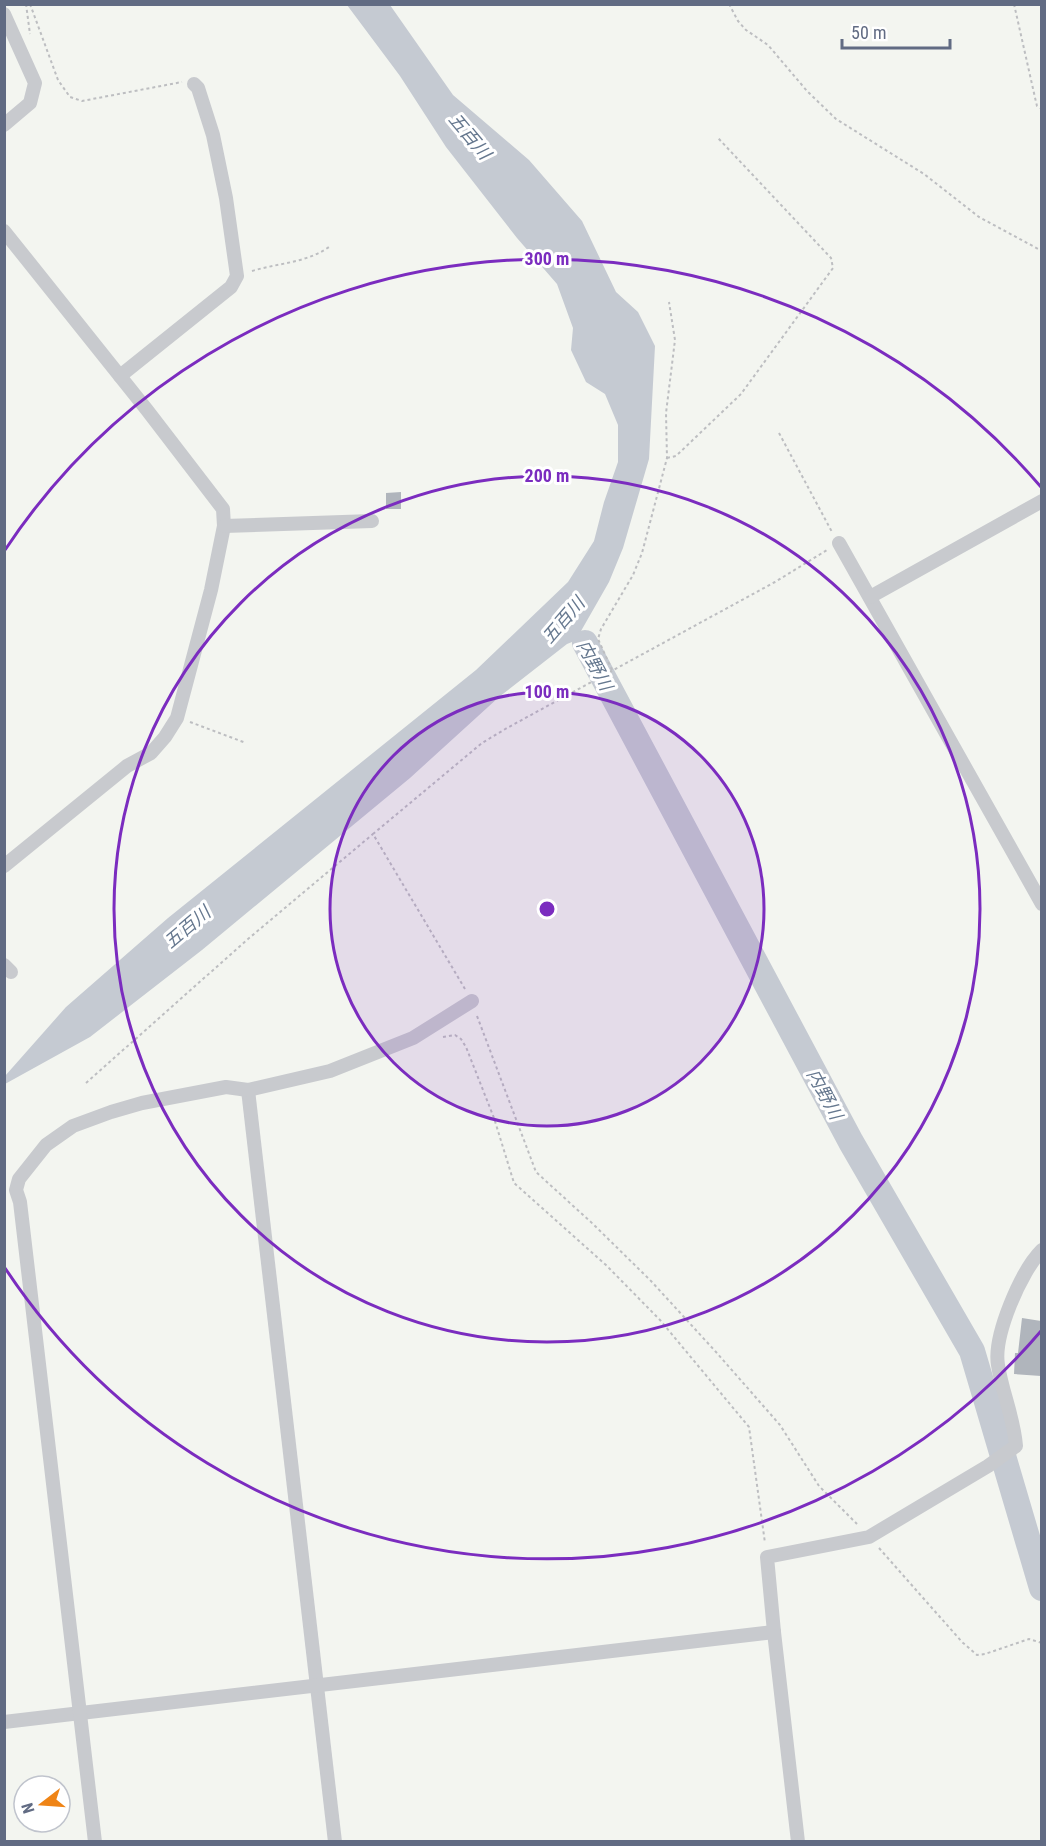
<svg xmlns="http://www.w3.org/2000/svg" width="1046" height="1846" font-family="'Roboto Condensed','Noto Sans JP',sans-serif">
<rect width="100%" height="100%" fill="#f3f5f0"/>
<!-- water -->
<polygon fill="#c5cad2" points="347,5 390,5 453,95 529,160 582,221 616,292 638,312 655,346 649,459 623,548 609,582 581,631 603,673 599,675 577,640 567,644 499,697 410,778 202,950 90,1037 5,1084 5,1076 66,1007 168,918 476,670 568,582 594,541 604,502 618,462 618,425 605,394 586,382 571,350 573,328 557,284 517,238 446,147 400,76"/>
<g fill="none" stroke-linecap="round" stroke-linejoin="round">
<!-- river -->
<polyline stroke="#c5cad2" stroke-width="26" points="585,643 851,1142 972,1351 1042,1588"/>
</g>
<!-- building -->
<g fill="#b0b5bc">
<polygon points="401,492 401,509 386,509 386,493"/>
<polygon points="1022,1318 1041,1321 1041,1376 1014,1374 1015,1353 1018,1353"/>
</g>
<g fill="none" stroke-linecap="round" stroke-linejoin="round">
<!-- path -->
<g stroke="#bdbec1" stroke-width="2" stroke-dasharray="3 3" stroke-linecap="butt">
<polyline points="26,4 30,34"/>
<polyline points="30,4 58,80 70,97 82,101 182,82"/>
<polyline points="729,4 738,21 746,30 768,45 807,91 836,119 924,174 979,217 1042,251"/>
<polyline points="1014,4 1036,102 1037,106 1042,109"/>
<path d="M252 271C278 263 306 263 329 247"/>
<polyline points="779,433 832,532"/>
<polyline points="667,458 676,456 741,394 833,268 831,258 718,138"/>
<polyline points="612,670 598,639 601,629 633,575 642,553 667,458 666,413 675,340 669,302"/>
<polyline points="190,722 246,743"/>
<polyline points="465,989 373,834 482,743 507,728 775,582 827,550"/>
<polyline points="477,1016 536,1172 593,1224 651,1281 716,1352 780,1425 819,1486 857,1524"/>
<polyline points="443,1037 455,1035 461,1039 466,1047 494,1118 514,1183 606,1265 660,1320 749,1427 765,1543"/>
<polyline points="86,1083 248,939 373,834"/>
<polyline points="879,1548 962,1642 977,1655 985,1654 1029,1639 1042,1643"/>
</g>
<!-- minor -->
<g stroke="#c8cace" stroke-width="14">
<polyline points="4,14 35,83 30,103 4,125"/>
<polyline points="4,231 147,410 223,509 224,526 211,590 177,718 165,737 151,753 127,766 4,866"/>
<polyline points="120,376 231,287 237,276 226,198 213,135 198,88 194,84"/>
<polyline points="224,526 372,521"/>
<polyline points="839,543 1042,904"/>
<polyline points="870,597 1042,501"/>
<polyline points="4,965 11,972"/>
<polyline points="248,1090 335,1842"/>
<polyline points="4,1722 774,1632"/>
<polyline points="95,1842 20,1202 16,1190 19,1179 46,1145 73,1126 111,1112 142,1103 226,1087 248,1090 330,1071 413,1038 472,1001"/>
<path d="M798 1842 774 1632 767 1557 869 1537 988 1466 1016 1446C1014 1418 1002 1392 998 1365 993 1336 1021 1271 1042 1250"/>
</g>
</g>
<!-- distance rings -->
<circle cx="547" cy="909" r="217" fill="#7b2cbf" fill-opacity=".12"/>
<g fill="none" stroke="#7b2cbf" stroke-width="3">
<circle cx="547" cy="909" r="217"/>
<circle cx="547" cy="909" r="433"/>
<path d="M1041 1331A650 650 0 0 1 5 1268M5 550A650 650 0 0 1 1041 487"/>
</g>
<g text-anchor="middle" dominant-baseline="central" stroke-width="6" stroke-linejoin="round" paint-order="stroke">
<!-- water labels -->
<g font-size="18" font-style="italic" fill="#66788f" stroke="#fff">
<text transform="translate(470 136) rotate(50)">五百川</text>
<text transform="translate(563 620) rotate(-49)">五百川</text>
<text transform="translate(595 665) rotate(62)">内野川</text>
<text transform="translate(187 927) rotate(-40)">五百川</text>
<text transform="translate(825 1094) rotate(62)">内野川</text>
</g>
</g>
<circle cx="547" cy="909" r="9" fill="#7b2cbf" stroke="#fff" stroke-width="3"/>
<g font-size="18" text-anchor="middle" font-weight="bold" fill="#7b2cbf" stroke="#fff" stroke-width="6" stroke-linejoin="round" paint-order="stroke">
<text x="547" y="265">300 m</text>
<text x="547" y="482">200 m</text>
<text x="547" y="698">100 m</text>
</g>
<!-- border -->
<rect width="1046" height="1846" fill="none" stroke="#616b83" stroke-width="12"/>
<!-- north arrow -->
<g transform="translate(42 1804) rotate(253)"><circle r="28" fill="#ffffff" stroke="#c0c4cd" stroke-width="1.5"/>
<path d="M0-4.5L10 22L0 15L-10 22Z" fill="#ef8416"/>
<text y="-9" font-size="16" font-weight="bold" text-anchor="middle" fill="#616b83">N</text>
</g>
<!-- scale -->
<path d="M842 39v9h108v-9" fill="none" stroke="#616b83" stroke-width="3"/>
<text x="851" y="39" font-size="18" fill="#616b83" stroke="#ffffff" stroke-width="4.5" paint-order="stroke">50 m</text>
</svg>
